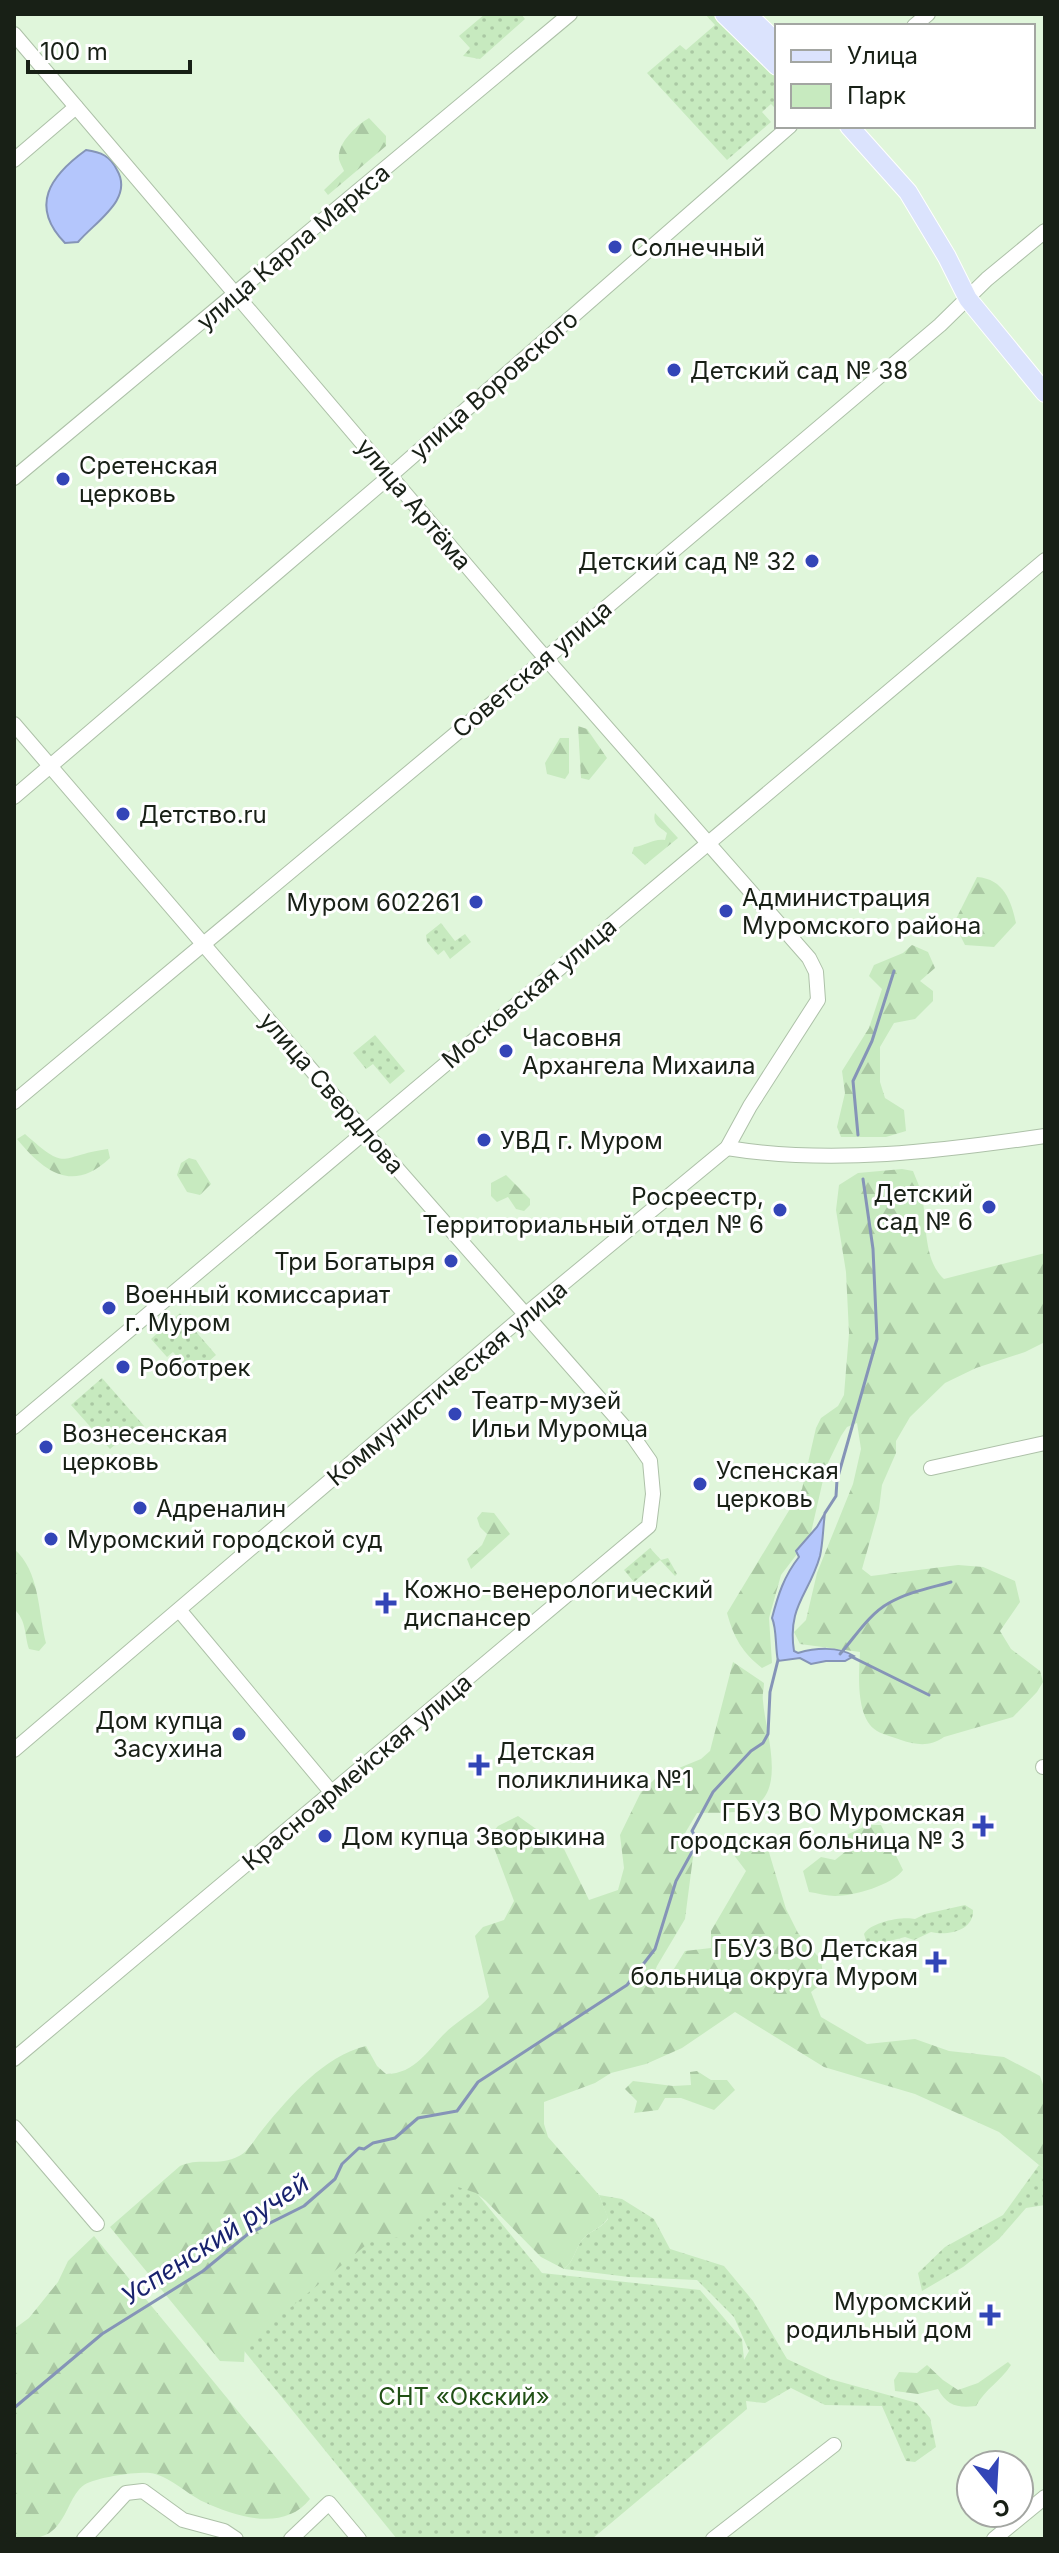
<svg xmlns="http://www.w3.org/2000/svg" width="1059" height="2553" font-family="Inter,sans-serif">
<defs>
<pattern id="green-dots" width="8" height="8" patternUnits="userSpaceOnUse" patternTransform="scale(2)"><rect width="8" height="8" fill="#c7eabf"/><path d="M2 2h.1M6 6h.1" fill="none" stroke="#aac8a3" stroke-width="1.8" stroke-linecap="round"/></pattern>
<pattern id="forest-firs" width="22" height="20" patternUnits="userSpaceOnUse" patternTransform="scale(2)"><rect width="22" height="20" fill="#c7eabf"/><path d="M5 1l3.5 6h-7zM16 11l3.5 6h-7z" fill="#aac8a3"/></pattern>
</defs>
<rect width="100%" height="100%" fill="#e0f6db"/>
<!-- green -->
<g fill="url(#green-dots)">
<polygon points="485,14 521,14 525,19 480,59 463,56 470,48 459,36"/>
<polygon points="705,14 713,14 777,77 777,110 771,104 762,112 771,122 727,160 647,73 680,45 686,50 715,25"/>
<polygon points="441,923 455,941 465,934 471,942 450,959 444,950 438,955 427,942 426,935"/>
<polygon points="375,1035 405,1071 390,1084 373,1064 366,1069 353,1053"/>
<polygon points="180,1313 216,1355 193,1375 173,1352 167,1357 151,1339"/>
<polygon points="102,1378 144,1426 127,1441 123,1438 110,1449 71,1405"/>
<polygon points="650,1548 661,1560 668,1558 677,1574 675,1576 660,1560 634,1582 624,1570"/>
<path d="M965 1905 973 1910C974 1931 947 1936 931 1932L914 1940 905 1937 874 1945 867 1944 864 1934C871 1922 902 1916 915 1919L925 1914Z"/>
<path d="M453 2164 542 2273 700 2290 742 2339 744 2360 749 2351 734 2317 697 2280 629 2277 564 2269C575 2260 574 2251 582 2240 589 2231 601 2229 608 2219L599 2195 622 2199 654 2219 670 2249 724 2266 753 2301 787 2359 830 2379 917 2403 930 2418 936 2447 915 2462 906 2461 882 2406 825 2405 791 2388 765 2403 746 2401 747 2409 592 2539H397L237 2342Z"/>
<polygon points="1039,2165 1045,2170 1045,2205 1026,2208 999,2239 963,2267 922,2291 918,2273 945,2247 1003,2215"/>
</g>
<!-- forest -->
<g fill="url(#forest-firs)">
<path d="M369 118 386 136V146L328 195 324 190 344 171C344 170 339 161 339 159 337 143 357 125 369 118Z"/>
<polygon points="578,726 587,729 607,758 589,780 581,778"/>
<polygon points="560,738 569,738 569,773 565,779 547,774 545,763"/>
<path d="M655 813 678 838 645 865 632 853 634 847C645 846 654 838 665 840L667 833C660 827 652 824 655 813Z"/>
<path d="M977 877C1004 879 1011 901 1016 923L994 947 965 945 954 923Z"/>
<polygon points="912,945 928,952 935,968 920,981 933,991 933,1001 915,1019 894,1023 880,1047 880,1082 885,1098 904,1110 906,1131 886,1137 841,1137 837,1127 845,1093 842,1071 869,1028 882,989 869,976 874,965 903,953"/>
<path d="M25 1134C69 1173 57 1156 108 1149L110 1158C73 1193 45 1173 17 1139Z"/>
<polygon points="189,1158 196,1160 211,1184 200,1195 187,1192 177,1175 181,1163"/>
<path d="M902 1169 913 1171C916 1179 920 1187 922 1195 927 1222 923 1260 944 1279L1045 1253V1342L1025 1352 976 1368 945 1383 910 1417 896 1441V1453L882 1485 879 1509 862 1569 871 1576 958 1565 983 1567 1015 1581 1020 1602 1000 1631 1011 1649 1040 1671 1043 1682 1037 1692 1013 1717 944 1737C930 1747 916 1745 901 1740 894 1737 884 1735 877 1731 855 1718 859 1673 860 1652L800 1644 794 1632 806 1620 817 1573 853 1484 861 1449 857 1423 847 1427 841 1436 826 1467 810 1537 781 1575 769 1618 772 1663 762 1668C742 1652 734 1638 727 1613L802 1489 816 1428 821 1418 838 1406 844 1395 849 1333 846 1272 836 1210 839 1185 858 1173Z"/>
<polygon points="506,1175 530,1199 530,1205 524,1211 516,1209 508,1197 497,1202 491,1196 491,1183"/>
<polygon points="482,1512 494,1513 510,1534 471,1569 467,1559 482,1545 487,1534 480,1527 477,1518"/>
<path d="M14 1549C40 1571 38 1612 46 1643L39 1651 29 1649C24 1634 27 1621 14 1609Z"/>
<path d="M733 1662 764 1683C764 1689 762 1695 763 1701 765 1730 787 1790 753 1807 738 1815 713 1812 697 1813L682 1838 693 1857 685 1919 657 1966 651 1981 672 1972 685 1951 711 1948V1931L746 1871 730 1850 748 1834 768 1849 786 1909 798 1933 821 1960 824 1982 811 1992 821 2017 867 2044 915 2039 949 2051 1004 2057 1040 2076 1045 2090V2170L999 2132 915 2094 824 2067 735 2012 682 2048 646 2064 611 2073 595 2083 544 2102V2124L548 2137 599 2195 608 2218C601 2229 589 2231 582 2240 574 2251 575 2260 564 2269L541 2257 486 2201 476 2193 455 2186 433 2204 408 2236 371 2241 245 2345 244 2362 220 2361 110 2227 180 2166C198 2157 219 2167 239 2156 248 2152 256 2137 263 2129 291 2095 323 2057 366 2046L377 2066 386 2074C419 2074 431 2043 453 2026 465 2016 479 2009 489 1997L475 1936 483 1927 504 1920 514 1901 493 1845 492 1833 498 1826 518 1816 564 1849 589 1900 618 1890 624 1868 620 1835 641 1792 657 1777 701 1759 710 1751Z"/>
<path d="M868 1825H881L903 1870C892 1885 854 1896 835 1896 827 1896 817 1893 809 1892L803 1871 821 1857 835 1860 845 1852 844 1836Z"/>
<polygon points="697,2071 711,2080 727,2080 735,2090 714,2110 681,2098 665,2098 658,2110 634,2113 637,2101 625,2089 633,2081 673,2086 691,2085 690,2072"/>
<path d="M94 2236 310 2499C284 2532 237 2517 204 2502 187 2494 168 2475 150 2473 135 2472 98 2477 84 2485 78 2489 73 2498 70 2504 55 2535 48 2539 14 2539V2329L29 2318 58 2282 68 2261Z"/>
<path d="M1008 2362 1011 2365C1000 2382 986 2388 976 2406 958 2408 947 2406 938 2389L918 2394 895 2391 894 2380 899 2372 917 2373 927 2365 943 2380 958 2390 978 2383Z"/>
</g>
<!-- water -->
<g fill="#b4c6fc" stroke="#8594b7" stroke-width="2">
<path d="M86 150C101 152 110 156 117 170 134 199 96 221 78 242L65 243C29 206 50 176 86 150Z"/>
<path d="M825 1513C823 1527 823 1543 820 1556 809 1595 787 1606 794 1651L798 1653C815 1648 838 1646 854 1656L845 1661H826L811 1664 800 1658 778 1661C775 1647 777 1629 772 1618 778 1595 784 1576 799 1557L796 1551 817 1527Z"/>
</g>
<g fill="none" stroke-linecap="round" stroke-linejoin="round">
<!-- stream -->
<g stroke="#8594b7" stroke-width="3">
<polyline points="858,1135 853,1081 872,1041 894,971"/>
<polyline points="825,1513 836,1496 837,1480 877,1339 873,1249 863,1179"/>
<path d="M840 1654C855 1637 869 1614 889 1603 908 1592 930 1588 951 1582"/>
<polyline points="850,1656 929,1695"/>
<polyline points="14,2408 102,2334 203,2271 248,2234 304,2206 335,2179 342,2164 359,2148 364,2149 373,2143 395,2138 418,2118 457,2111 478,2082 627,1985 655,1949 676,1881 698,1841 692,1831 713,1792 751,1751 763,1743 768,1734 770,1692 778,1660"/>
</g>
<!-- minor casing -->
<g stroke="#adc1a8" stroke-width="16">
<g id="minor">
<polyline points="914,26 928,14"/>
<polyline points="14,34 535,646 809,958 816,972 818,1000 750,1106 727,1148 514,1324 14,1750"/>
<polyline points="14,160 76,107"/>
<polyline points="14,478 570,14"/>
<polyline points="14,724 364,1131 634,1438 650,1461 653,1494 649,1526 14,2059"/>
<polyline points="14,797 390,476 790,126"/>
<polyline points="14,1102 537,666 940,325 987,279 1045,231"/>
<path d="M727 1148C832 1165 941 1151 1045 1136"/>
<polyline points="14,1427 1045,560"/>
<polyline points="931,1468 1045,1443"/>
<polyline points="180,1611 332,1793"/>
<polyline points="1043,1767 1045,1767"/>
<polyline points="14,2127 97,2224"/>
<polyline points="84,2539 126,2493 143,2491 183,2520 224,2531 236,2539"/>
<polyline points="291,2539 329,2503 359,2539"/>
<polyline points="713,2539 834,2445"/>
<polyline points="994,2539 1045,2497"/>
</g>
</g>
<!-- major casing -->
<g stroke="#fff" stroke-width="20">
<g id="major">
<polyline points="724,14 777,66"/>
<polyline points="747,14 777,43"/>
<polyline points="849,126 908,192 947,257 968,299 1045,393"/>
</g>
</g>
<!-- minor -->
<use href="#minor" stroke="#fff" stroke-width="14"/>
<!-- major -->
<use href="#major" stroke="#dbe3fd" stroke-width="18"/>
</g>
<!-- markers -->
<g fill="#3345b7" stroke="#fff" stroke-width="3">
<circle cx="615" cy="247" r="8"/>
<circle cx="674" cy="370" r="8"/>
<circle cx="63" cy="479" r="8"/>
<circle cx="812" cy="561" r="8"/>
<circle cx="123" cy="814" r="8"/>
<circle cx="476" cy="902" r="8"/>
<circle cx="726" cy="911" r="8"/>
<circle cx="506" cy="1051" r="8"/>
<circle cx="484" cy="1140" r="8"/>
<circle cx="989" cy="1207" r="8"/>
<circle cx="780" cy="1210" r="8"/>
<circle cx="451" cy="1261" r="8"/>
<circle cx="109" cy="1308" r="8"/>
<circle cx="123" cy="1367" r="8"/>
<circle cx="455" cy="1414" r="8"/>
<circle cx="46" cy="1447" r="8"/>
<circle cx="700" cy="1484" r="8"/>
<circle cx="140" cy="1508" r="8"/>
<circle cx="51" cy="1539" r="8"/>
<path d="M382 1591h8v8h8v8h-8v8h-8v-8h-8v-8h8z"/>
<circle cx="239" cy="1734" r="8"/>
<path d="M475 1753h8v8h8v8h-8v8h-8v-8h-8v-8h8z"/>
<path d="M979 1814h8v8h8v8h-8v8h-8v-8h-8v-8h8z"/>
<circle cx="325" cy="1836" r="8"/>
<path d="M932 1950h8v8h8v8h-8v8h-8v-8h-8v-8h8z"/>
<path d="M986 2303h8v8h8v8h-8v8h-8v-8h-8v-8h8z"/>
</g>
<g text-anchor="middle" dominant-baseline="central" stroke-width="6" stroke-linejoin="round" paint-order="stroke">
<!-- street labels -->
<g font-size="24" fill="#182016" stroke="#fff">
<text transform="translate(293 247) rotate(-40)">улица Карла Маркса</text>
<text transform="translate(494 385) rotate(-41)">улица Воровского</text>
<text transform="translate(414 504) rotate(50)">улица Артёма</text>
<text transform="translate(532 669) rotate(-40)">Советская улица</text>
<text transform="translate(529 993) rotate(-40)">Московская улица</text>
<text transform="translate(332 1093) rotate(49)">улица Свердлова</text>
<text transform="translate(447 1383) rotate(-40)">Коммунистическая улица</text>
<text transform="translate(357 1772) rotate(-40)">Красноармейская улица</text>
</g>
<!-- poi labels -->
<g font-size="24" fill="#182016" stroke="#fff" text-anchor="start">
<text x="631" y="247">Солнечный</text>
<text x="690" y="370">Детский сад № 38</text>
<text x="79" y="465">Сретенская<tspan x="79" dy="28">церковь</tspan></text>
<text x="796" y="561" text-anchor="end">Детский сад № 32</text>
<text x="139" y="814">Детство.ru</text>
<text x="742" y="897">Администрация<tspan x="742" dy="28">Муромского района</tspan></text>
<text x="460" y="902" text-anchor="end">Муром 602261</text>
<text x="522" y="1037">Часовня<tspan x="522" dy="28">Архангела Михаила</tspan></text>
<text x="500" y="1140">УВД г. Муром</text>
<text x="973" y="1193" text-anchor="end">Детский<tspan x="973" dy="28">сад № 6</tspan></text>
<text x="764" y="1196" text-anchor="end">Росреестр,<tspan x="764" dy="28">Территориальный отдел № 6</tspan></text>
<text x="435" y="1261" text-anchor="end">Три Богатыря</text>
<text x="125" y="1294">Военный комиссариат<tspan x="125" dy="28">г. Муром</tspan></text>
<text x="139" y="1367">Роботрек</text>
<text x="471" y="1400">Театр-музей<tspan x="471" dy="28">Ильи Муромца</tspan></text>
<text x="62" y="1433">Вознесенская<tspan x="62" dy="28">церковь</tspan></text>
<text x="716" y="1470">Успенская<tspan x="716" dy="28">церковь</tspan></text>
<text x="156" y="1508">Адреналин</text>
<text x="67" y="1539">Муромский городской суд</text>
<text x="404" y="1589">Кожно-венерологический<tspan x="404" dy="28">диспансер</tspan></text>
<text x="223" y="1720" text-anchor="end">Дом купца<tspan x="223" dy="28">Засухина</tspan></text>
<text x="497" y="1751">Детская<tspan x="497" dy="28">поликлиника №1</tspan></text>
<text x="965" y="1812" text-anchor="end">ГБУЗ ВО Муромская<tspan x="965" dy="28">городская больница № 3</tspan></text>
<text x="341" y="1836">Дом купца Зворыкина</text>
<text x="918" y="1948" text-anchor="end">ГБУЗ ВО Детская<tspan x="918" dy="28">больница округа Муром</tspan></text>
<text x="972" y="2301" text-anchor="end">Муромский<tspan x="972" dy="28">родильный дом</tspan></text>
</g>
<!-- park labels -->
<g font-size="24" fill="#215015" stroke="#fff">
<text x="464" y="2396">СНТ «Окский»</text>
</g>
<!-- water labels -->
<g font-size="26" font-style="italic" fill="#19236e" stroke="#fff">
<text transform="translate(215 2239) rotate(-33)">Успенский ручей</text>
</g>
</g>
<!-- border -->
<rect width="1059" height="2553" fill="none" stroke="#182016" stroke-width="32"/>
<!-- legend -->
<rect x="775" y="24" width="260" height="104" fill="#ffffff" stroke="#a3a6a2" stroke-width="2"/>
<rect x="791" y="50" width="40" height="12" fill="#dbe3fd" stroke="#a3a6a2" stroke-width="2"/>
<text x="847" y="64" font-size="24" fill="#182016">Улица</text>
<rect x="791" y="84" width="40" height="24" fill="#c7eabf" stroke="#a3a6a2" stroke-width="2"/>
<text x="847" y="104" font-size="24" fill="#182016">Парк</text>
<!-- north arrow -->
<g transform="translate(995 2489) rotate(162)"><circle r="38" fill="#ffffff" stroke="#a3a6a2" stroke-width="2"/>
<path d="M0-6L14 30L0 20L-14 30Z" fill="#3345b7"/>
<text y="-12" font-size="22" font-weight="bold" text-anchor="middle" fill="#182016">С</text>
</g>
<!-- scale -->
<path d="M28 60v12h162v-12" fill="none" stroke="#182016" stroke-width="4"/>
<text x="40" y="60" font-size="24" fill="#182016" stroke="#ffffff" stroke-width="6" paint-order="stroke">100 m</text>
</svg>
